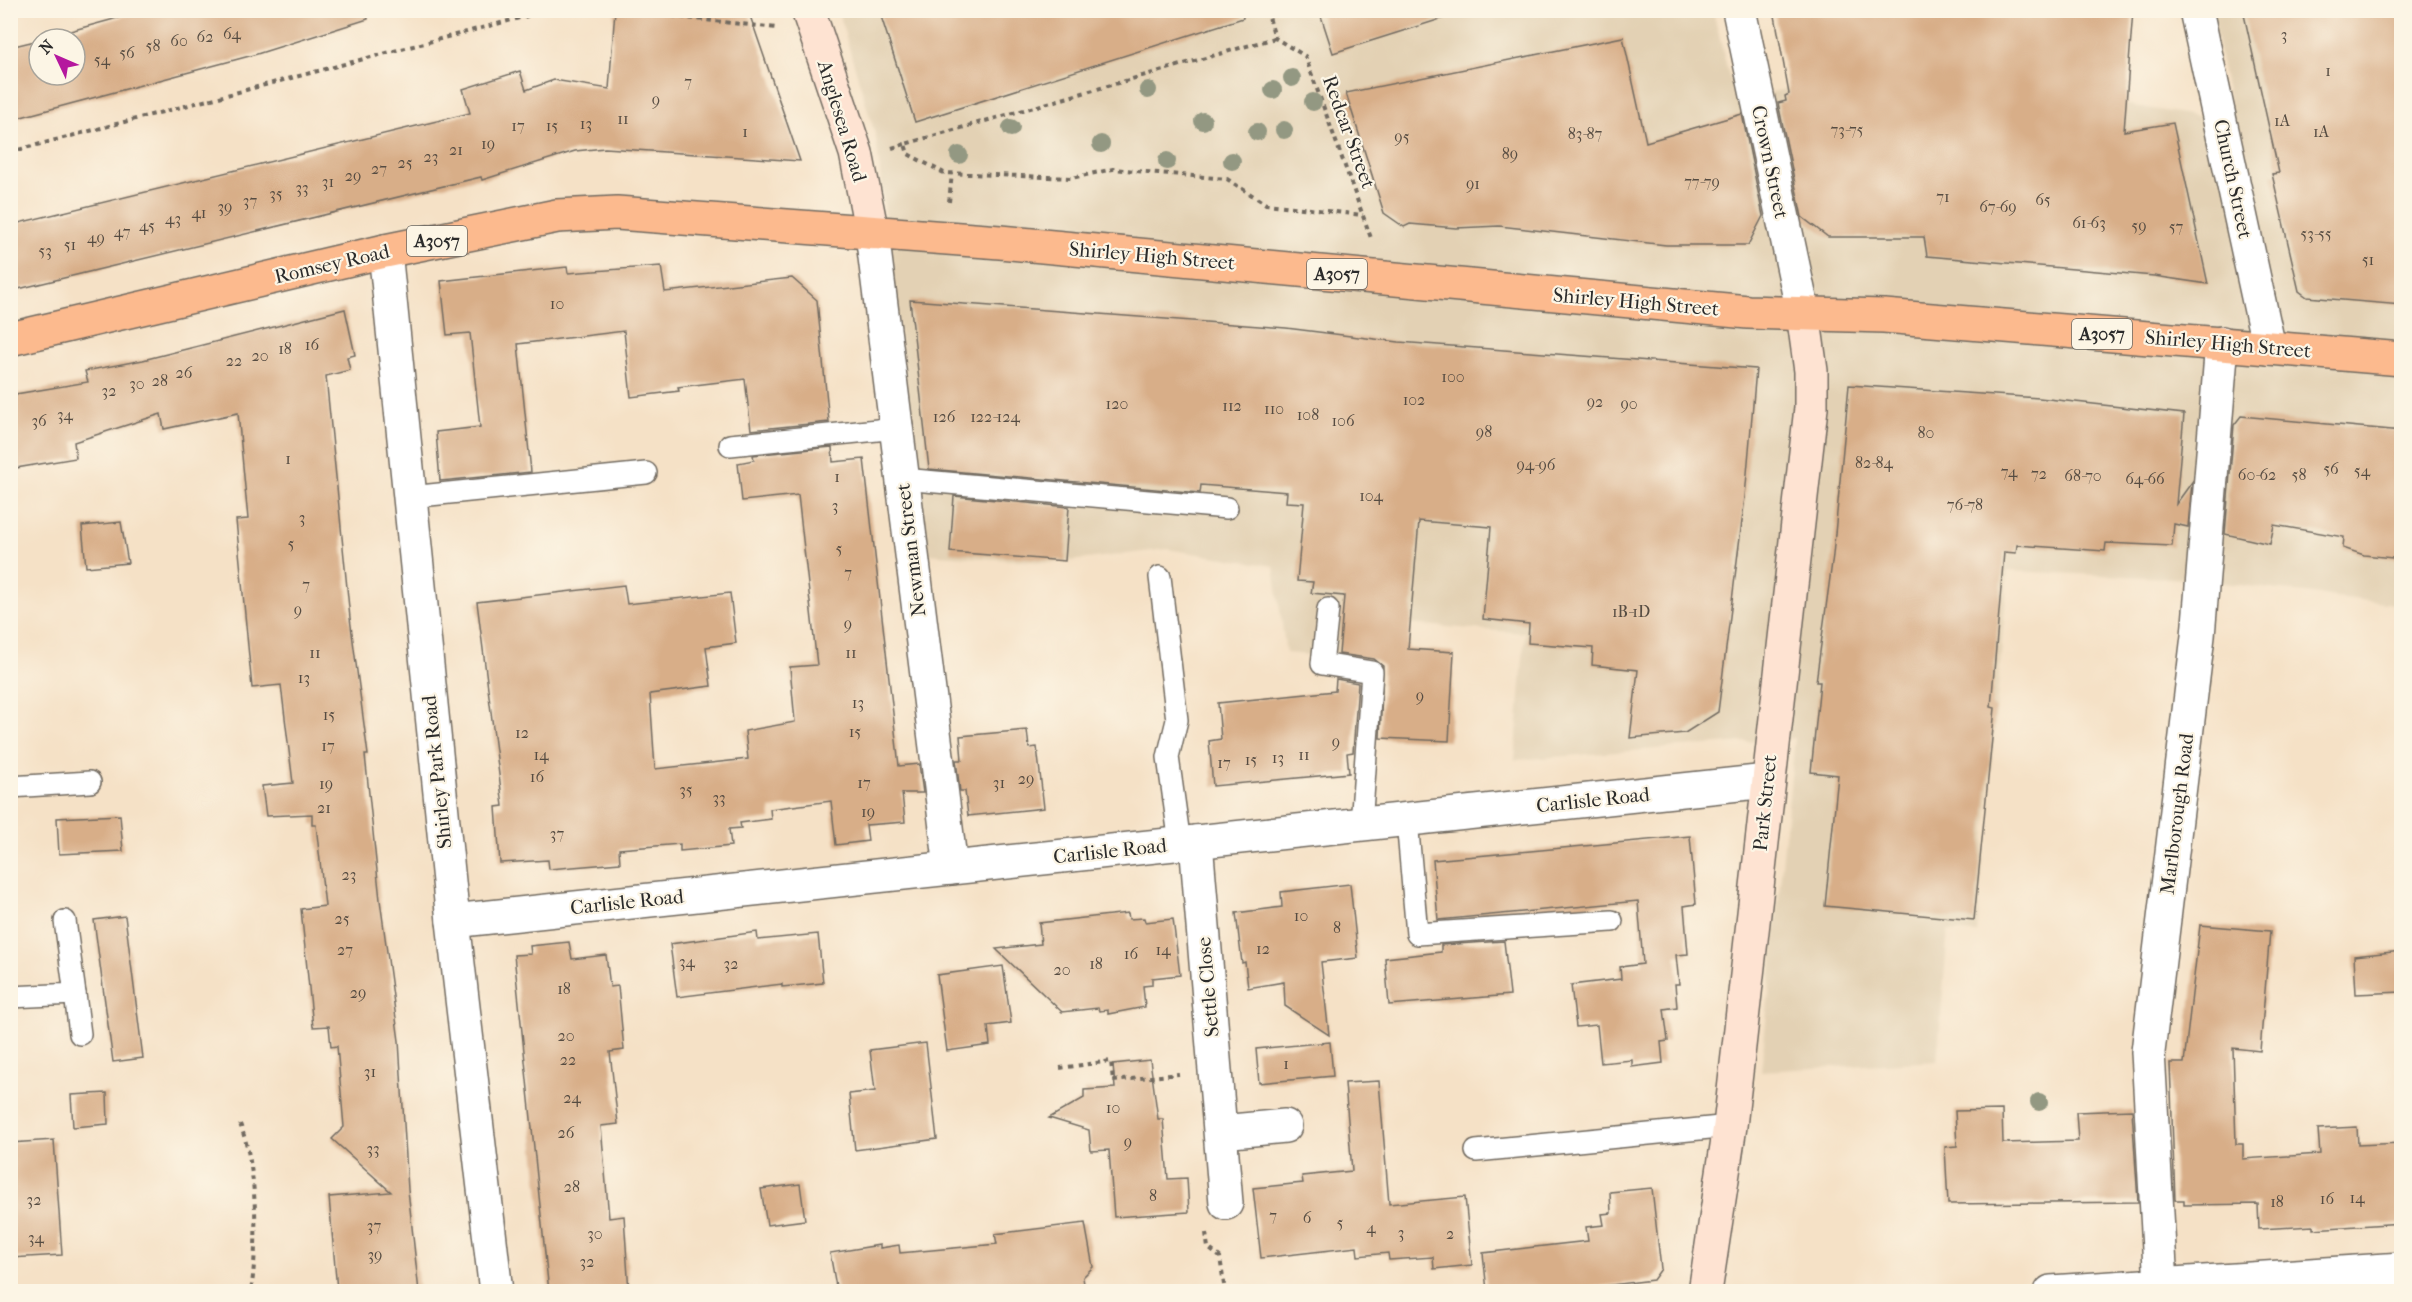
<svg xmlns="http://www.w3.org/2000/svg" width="2412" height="1302" font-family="'IM FELL French Canon',serif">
<rect width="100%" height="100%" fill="#fcf5e5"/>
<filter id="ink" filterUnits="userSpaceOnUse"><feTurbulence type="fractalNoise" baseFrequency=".0167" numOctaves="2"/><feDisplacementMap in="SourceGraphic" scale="12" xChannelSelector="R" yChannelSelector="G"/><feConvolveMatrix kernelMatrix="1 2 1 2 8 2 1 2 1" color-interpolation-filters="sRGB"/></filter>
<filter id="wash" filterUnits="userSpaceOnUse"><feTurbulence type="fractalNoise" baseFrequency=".008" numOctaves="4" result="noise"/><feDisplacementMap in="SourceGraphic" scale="24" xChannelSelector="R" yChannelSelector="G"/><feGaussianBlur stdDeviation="1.35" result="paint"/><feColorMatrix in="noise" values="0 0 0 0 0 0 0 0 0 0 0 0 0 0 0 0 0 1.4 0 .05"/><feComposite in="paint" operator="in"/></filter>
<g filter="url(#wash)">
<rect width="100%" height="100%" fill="#f5e1c6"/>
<!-- built -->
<polygon fill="#e3d1b4" points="838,11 1713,11 1735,100 1890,67 2233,122 2211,11 2401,11 2401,605 2192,579 2008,571 1977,933 1948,931 1937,1061 1761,1071 1795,738 1515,760 1525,633 1383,622 1381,661 1286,653 1274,566 1167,549 1054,563 926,554 876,137"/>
<g id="blocks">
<!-- building -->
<g fill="#d8ae88">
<polygon points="147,10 367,10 368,19 257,54 10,120 10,47 39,40 39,75 75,75 75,39 41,39"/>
<polygon points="615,10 748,10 800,161 605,148 575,151 482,180 481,177 10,291 10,225 470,113 463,89 520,71 526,90 554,80 609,89"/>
<polygon points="879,10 1242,10 1243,18 915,122"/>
<polygon points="1319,10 1443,10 1444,18 1333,53"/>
<polygon points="1774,10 2133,10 2124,131 2173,123 2208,284 2154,276 1927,256 1924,237 1828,237 1802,217 1778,103 1786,101 1785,96 1789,94"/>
<polygon points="2243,10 2402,10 2402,305 2307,297 2299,291 2272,174 2279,173"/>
<polygon points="1623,37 1646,142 1742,114 1763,216 1748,245 1666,245 1499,226 1456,228 1410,224 1404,227 1384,213 1346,93"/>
<polygon points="661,266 665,292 792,278 817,300 829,422 751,430 745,379 678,387 679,391 631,397 624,331 518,344 531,472 440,481 436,432 480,427 470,333 447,335 441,281 567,267 568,273"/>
<polygon points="910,300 1286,328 1399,342 1756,369 1745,497 1718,712 1685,733 1630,738 1638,670 1592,665 1593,648 1528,643 1529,624 1483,619 1491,527 1419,521 1408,649 1454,652 1449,741 1380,738 1383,666 1374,659 1339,654 1344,596 1311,593 1313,582 1297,581 1304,503 1286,502 1287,492 1201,485 1200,493 929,469"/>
<polygon points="345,309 355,355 347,357 350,370 326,376 350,618 368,755 365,755 380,900 399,1041 408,1190 419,1292 369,1292 369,1288 337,1290 329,1197 391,1192 332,1139 344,1127 337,1046 331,1047 329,1026 313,1027 301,909 325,906 316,825 312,825 312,814 266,816 262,786 293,783 281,685 252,688 236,520 248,519 238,413 164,429 161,414 74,442 76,458 10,469 10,395 88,382 85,371 143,360"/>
<polygon points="1849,385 2039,398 2184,414 2176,504 2192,482 2188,527 2174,524 2172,546 2106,543 2105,551 2017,545 2016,553 2004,552 1991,707 1995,708 1974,920 1825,906 1838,775 1811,772 1820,682 1816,682 1833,555"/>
<polygon points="2241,416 2402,431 2402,559 2364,555 2343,548 2344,537 2274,525 2270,544 2225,534 2234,425"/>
<polygon points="832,447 833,462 864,459 899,766 919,764 923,793 902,793 905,822 866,825 868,841 836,845 831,801 770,809 771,819 740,823 741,828 729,829 731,846 680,851 680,844 619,849 620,863 549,869 548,860 500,863 496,807 503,806 477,602 624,585 627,604 730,593 736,643 706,647 711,686 650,694 655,769 748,759 745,731 795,722 790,667 817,665 798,495 742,501 738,463 754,460 753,455"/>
<polygon points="954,496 1069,507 1065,561 950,552"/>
<polygon points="121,522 128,563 86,567 82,526"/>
<polygon points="1336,679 1358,683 1353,752 1347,753 1349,773 1213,786 1209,741 1221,739 1218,703 1335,691"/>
<polygon points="1027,730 1029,748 1037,747 1044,808 968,816 965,791 960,791 956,760 962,760 960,736"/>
<polygon points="120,815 123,851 59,854 57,818"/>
<polygon points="1690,836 1696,904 1684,906 1688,954 1676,955 1679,984 1675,984 1677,1007 1664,1009 1668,1041 1661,1042 1663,1063 1632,1067 1632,1060 1601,1063 1597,1025 1576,1027 1571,985 1621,979 1620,967 1643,964 1638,901 1438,920 1433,860"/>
<polygon points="1350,884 1358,958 1321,962 1329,1035 1285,1006 1284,982 1248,988 1245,962 1242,963 1236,913 1282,907 1281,892"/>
<polygon points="1128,913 1129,919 1144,918 1145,922 1173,919 1180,975 1152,978 1152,985 1143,986 1145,1007 1108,1014 1108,1010 1099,1011 1098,1008 1062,1012 996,949 1041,944 1039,923"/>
<polygon points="125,916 143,1058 113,1062 94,920"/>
<polygon points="2200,925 2270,931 2260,1051 2233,1048 2236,1144 2243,1144 2243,1159 2320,1154 2318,1129 2357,1127 2358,1145 2402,1143 2402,1223 2313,1229 2313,1226 2259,1229 2258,1204 2184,1205 2184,1200 2175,1200 2170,1063 2184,1063"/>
<polygon points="757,932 758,940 818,934 823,983 782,987 782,984 677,997 670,944"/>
<polygon points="1504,941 1510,995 1389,1005 1385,958 1441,952 1441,945"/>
<polygon points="569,942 572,959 606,955 610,987 618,986 624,1050 610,1052 618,1124 601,1126 609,1218 624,1216 629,1292 549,1292 514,955 531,954 530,946"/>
<polygon points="2402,951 2402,992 2356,994 2354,956"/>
<polygon points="1003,966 1011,1023 988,1026 990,1045 947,1051 937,975"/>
<polygon points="1330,1042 1333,1076 1259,1083 1256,1049"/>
<polygon points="926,1043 937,1139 855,1150 849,1094 875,1091 870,1050"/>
<polygon points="1150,1060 1158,1119 1163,1119 1168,1179 1187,1178 1189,1212 1114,1217 1109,1150 1091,1151 1089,1130 1049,1118 1084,1098 1084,1090 1115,1088 1113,1064"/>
<polygon points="1379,1081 1389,1204 1465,1197 1472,1265 1434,1269 1433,1257 1389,1260 1388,1253 1358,1256 1357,1247 1261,1258 1253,1188 1303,1183 1302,1176 1352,1171 1345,1083"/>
<polygon points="107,1093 108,1124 73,1127 71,1095"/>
<polygon points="2002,1110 2003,1143 2078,1141 2076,1112 2132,1110 2138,1202 1948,1204 1945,1147 1957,1146 1955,1111"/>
<polygon points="54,1140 62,1255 10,1258 10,1143"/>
<polygon points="800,1184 805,1220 767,1225 761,1189"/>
<polygon points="1652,1188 1661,1269 1653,1280 1553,1292 1521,1292 1521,1287 1487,1291 1483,1253 1588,1241 1586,1227 1604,1225 1602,1214 1611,1213 1610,1192"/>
<polygon points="1085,1223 1093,1267 1083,1277 1085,1292 837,1292 830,1253 880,1245 880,1248 899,1245 900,1253 997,1244 995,1234"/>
</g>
</g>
</g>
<g filter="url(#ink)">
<use href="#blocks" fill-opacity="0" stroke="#726b61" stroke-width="1.5"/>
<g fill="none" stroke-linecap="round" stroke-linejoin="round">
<!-- lane casing -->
<g stroke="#726b61" stroke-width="24">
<g id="lane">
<polyline points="730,445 897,428"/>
<polyline points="903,479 1227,508"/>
<polyline points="410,497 646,473"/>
<polyline points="1160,577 1177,720 1168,757 1180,844"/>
<polyline points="1328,609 1322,664 1372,672 1361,825"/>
<polyline points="10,787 90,782"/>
<polyline points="1407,820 1417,934 1612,921"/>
<polyline points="75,994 80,1034"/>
<polyline points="10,997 75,994 65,921"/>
<polyline points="1476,1151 1730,1126"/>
</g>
</g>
<!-- street casing -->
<g stroke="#726b61" stroke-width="36">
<g id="street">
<polyline points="1739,10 1803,313"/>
<polyline points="2196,10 2269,348"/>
<polyline points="872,233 951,868"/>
<polyline points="385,251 453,921 496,1292"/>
<polyline points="1196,842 1226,1203"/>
<polyline points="453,921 1767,781"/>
<polyline points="1221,1132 1285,1126"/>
<polyline points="2161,1285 2148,1052 2198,636 2222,343"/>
<polyline points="2051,1292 2402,1269"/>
</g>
</g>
<!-- secondary casing -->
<g stroke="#726b61" stroke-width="36">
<g id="secondary">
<polyline points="808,10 856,153 872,233"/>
<polyline points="1705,1292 1730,1126 1811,408 1811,371 1803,313"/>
</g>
</g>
<!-- primary casing -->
<g stroke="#726b61" stroke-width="36">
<polyline id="primary" points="10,339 385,251 557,216 617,213 1000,242 1748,312 1884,316 2402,359"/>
</g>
<!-- path -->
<g stroke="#726b61" stroke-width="4" stroke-dasharray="4.5 4.5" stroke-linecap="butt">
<polyline points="618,10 776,28"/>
<polyline points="1267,10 1275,38 1305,56 1371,238"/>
<polyline points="1275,38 905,144 908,154 944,173 1072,178 1113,169 1227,179 1266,204 1363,215"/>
<polyline points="892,148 905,144"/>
<polyline points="10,152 550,10"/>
<polyline points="949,202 952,173"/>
<polyline points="1060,1068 1111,1061 1113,1081 1179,1074"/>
<path d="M240 1124C258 1170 258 1244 251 1292"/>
<polyline points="1206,1233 1208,1248 1220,1257 1225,1292"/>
</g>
<!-- lane -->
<use href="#lane" stroke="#fff" stroke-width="21"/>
<!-- street -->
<use href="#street" stroke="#fff" stroke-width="33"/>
<!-- secondary -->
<use href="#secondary" stroke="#fee3d2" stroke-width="33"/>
<!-- primary -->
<use href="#primary" stroke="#fcba8e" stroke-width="33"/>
</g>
<!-- trees -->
<g fill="#939882">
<circle cx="1292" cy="78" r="9"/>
<circle cx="1148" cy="90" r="9"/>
<circle cx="1273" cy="90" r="9"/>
<circle cx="1313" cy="102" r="9"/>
<circle cx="1203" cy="121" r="9"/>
<circle cx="1011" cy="128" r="9"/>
<circle cx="1284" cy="130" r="9"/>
<circle cx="1257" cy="132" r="9"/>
<circle cx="1101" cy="144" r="9"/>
<circle cx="959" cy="155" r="9"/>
<circle cx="1167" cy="161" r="9"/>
<circle cx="1232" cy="161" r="9"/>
<circle cx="2039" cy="1102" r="9"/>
</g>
</g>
<g text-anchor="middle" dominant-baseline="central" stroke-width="4.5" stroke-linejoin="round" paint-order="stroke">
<!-- number labels -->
<g font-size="16" fill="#564c42">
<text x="232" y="33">64</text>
<text x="2284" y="34">3</text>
<text x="205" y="36">62</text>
<text x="179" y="40">60</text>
<text x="153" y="45">58</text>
<text x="127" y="52">56</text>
<text x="102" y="59">54</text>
<text x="2328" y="70">1</text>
<text x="688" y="81">7</text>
<text x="656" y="99">9</text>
<text x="623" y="118">11</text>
<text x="2282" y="120">1A</text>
<text x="586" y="123">13</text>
<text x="518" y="125">17</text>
<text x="552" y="125">15</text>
<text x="1847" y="129">73-75</text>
<text x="745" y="131">1</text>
<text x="2321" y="131">1A</text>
<text x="1585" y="133">83-87</text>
<text x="1402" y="136">95</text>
<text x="488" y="143">19</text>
<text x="456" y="149">21</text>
<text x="1510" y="153">89</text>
<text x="431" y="156">23</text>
<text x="405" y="162">25</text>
<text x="379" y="168">27</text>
<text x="353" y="175">29</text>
<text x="328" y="181">31</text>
<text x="1702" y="181">77-79</text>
<text x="1473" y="183">91</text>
<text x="302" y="187">33</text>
<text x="276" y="193">35</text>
<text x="1943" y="196">71</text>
<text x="2043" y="199">65</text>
<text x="250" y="200">37</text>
<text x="225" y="206">39</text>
<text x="1998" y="206">67-69</text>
<text x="199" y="212">41</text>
<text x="173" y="218">43</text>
<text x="2089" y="222">61-63</text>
<text x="147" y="225">45</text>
<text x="2139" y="225">59</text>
<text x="2176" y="226">57</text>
<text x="122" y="231">47</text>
<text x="2316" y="233">53-55</text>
<text x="96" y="237">49</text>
<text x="70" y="244">51</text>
<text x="45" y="250">53</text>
<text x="2368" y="259">51</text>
<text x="557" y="303">10</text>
<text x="312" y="344">16</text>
<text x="285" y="348">18</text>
<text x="260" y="355">20</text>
<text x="234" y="360">22</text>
<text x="184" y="372">26</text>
<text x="1453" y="376">100</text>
<text x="160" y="380">28</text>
<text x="137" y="383">30</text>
<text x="109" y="390">32</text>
<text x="1414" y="399">102</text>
<text x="1595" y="401">92</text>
<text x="1117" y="403">120</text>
<text x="1629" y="403">90</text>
<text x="1232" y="405">112</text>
<text x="1274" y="408">110</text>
<text x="65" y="414">34</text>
<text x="1308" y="414">108</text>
<text x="944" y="416">126</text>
<text x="995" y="416">122-124</text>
<text x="39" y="420">36</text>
<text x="1343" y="420">106</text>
<text x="1484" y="431">98</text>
<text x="1926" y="432">80</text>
<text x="288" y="458">1</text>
<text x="1874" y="462">82-84</text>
<text x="1536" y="464">94-96</text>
<text x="2331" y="468">56</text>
<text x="2362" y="470">54</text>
<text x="2009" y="471">74</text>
<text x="2039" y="473">72</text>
<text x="2257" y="474">60-62</text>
<text x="2299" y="474">58</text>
<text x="2083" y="475">68-70</text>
<text x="837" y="476">1</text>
<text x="2145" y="478">64-66</text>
<text x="1371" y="495">104</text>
<text x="1965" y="504">76-78</text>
<text x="835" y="505">3</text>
<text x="302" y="517">3</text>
<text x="291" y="543">5</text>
<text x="839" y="548">5</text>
<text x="848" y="572">7</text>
<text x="306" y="584">7</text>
<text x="298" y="609">9</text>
<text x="1631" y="611">1B-1D</text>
<text x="848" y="623">9</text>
<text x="315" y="652">11</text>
<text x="851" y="652">11</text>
<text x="304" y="677">13</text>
<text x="1420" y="695">9</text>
<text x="858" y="702">13</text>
<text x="329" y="714">15</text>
<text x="855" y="731">15</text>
<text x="522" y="732">12</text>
<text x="1336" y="741">9</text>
<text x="328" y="745">17</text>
<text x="541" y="754">14</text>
<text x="1304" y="754">11</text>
<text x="1278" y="757">13</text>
<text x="1251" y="759">15</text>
<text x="1224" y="762">17</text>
<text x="537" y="776">16</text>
<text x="1026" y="778">29</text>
<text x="864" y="782">17</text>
<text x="999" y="782">31</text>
<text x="326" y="783">19</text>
<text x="686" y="789">35</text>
<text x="719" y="797">33</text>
<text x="324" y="807">21</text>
<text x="868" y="811">19</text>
<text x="557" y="833">37</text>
<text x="349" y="874">23</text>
<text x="1301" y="915">10</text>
<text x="342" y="918">25</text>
<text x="1337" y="927">8</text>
<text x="1263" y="948">12</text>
<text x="345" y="949">27</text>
<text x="1163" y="949">14</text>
<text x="1131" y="953">16</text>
<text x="687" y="961">34</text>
<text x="731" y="963">32</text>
<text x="1096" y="963">18</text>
<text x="1062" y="969">20</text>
<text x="564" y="988">18</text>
<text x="358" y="992">29</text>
<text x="566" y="1035">20</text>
<text x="568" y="1059">22</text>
<text x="1286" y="1063">1</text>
<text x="370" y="1071">31</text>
<text x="572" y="1097">24</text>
<text x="1113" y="1107">10</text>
<text x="566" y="1132">26</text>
<text x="1128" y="1141">9</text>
<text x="373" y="1148">33</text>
<text x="572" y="1186">28</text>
<text x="1153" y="1195">8</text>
<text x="2357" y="1197">14</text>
<text x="2327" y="1198">16</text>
<text x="34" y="1199">32</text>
<text x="2277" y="1201">18</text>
<text x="1273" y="1215">7</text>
<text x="1307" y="1217">6</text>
<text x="1340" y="1222">5</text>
<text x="374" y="1225">37</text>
<text x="1371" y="1227">4</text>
<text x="1401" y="1232">3</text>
<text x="595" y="1233">30</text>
<text x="1450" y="1233">2</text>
<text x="36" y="1237">34</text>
<text x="375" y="1254">39</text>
<text x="587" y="1261">32</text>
</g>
<!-- shield labels -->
<g fill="#fcf5e5" stroke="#6a6863" stroke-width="1.5">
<rect x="407" y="226" width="60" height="30" rx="4.5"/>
<rect x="1307" y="259" width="60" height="30" rx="4.5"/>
<rect x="2072" y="319" width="60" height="30" rx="4.5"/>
</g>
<g font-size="18" font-weight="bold" fill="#2b2b2b">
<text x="437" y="241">A3057</text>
<text x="1337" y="274">A3057</text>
<text x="2102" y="334">A3057</text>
</g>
<!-- street labels -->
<g font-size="20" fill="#2b2b2b" stroke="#fcf5e5">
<text transform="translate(842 121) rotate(73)">Anglesea Road</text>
<text transform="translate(1349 132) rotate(70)">Redcar Street</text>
<text transform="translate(1770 162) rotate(78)">Crown Street</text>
<text transform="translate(2233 179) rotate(78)">Church Street</text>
<text transform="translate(1152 256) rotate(5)">Shirley High Street</text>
<text transform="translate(332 264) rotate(-13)">Romsey Road</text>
<text transform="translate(1636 302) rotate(5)">Shirley High Street</text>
<text transform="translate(2228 344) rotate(5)">Shirley High Street</text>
<text transform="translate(911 550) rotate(-97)">Newman Street</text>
<text transform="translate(437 772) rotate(-96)">Shirley Park Road</text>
<text transform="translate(1593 800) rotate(-6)">Carlisle Road</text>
<text transform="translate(1765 803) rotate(-84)">Park Street</text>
<text transform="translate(2177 814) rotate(-83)">Marlborough Road</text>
<text transform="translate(1110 851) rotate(-6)">Carlisle Road</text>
<text transform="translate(627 902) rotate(-6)">Carlisle Road</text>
<text transform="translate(1208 987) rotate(-95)">Settle Close</text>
</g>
</g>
<!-- margin -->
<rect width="2412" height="1302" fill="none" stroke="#fcf5e5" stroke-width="36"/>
<!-- north arrow -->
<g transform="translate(57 57) rotate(314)"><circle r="28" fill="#fcf5e5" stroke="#a8a49b" stroke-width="1.5"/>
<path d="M0-4.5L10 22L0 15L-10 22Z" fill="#b5179e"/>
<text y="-9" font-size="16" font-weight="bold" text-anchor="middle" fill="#2b2b2b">N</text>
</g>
</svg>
